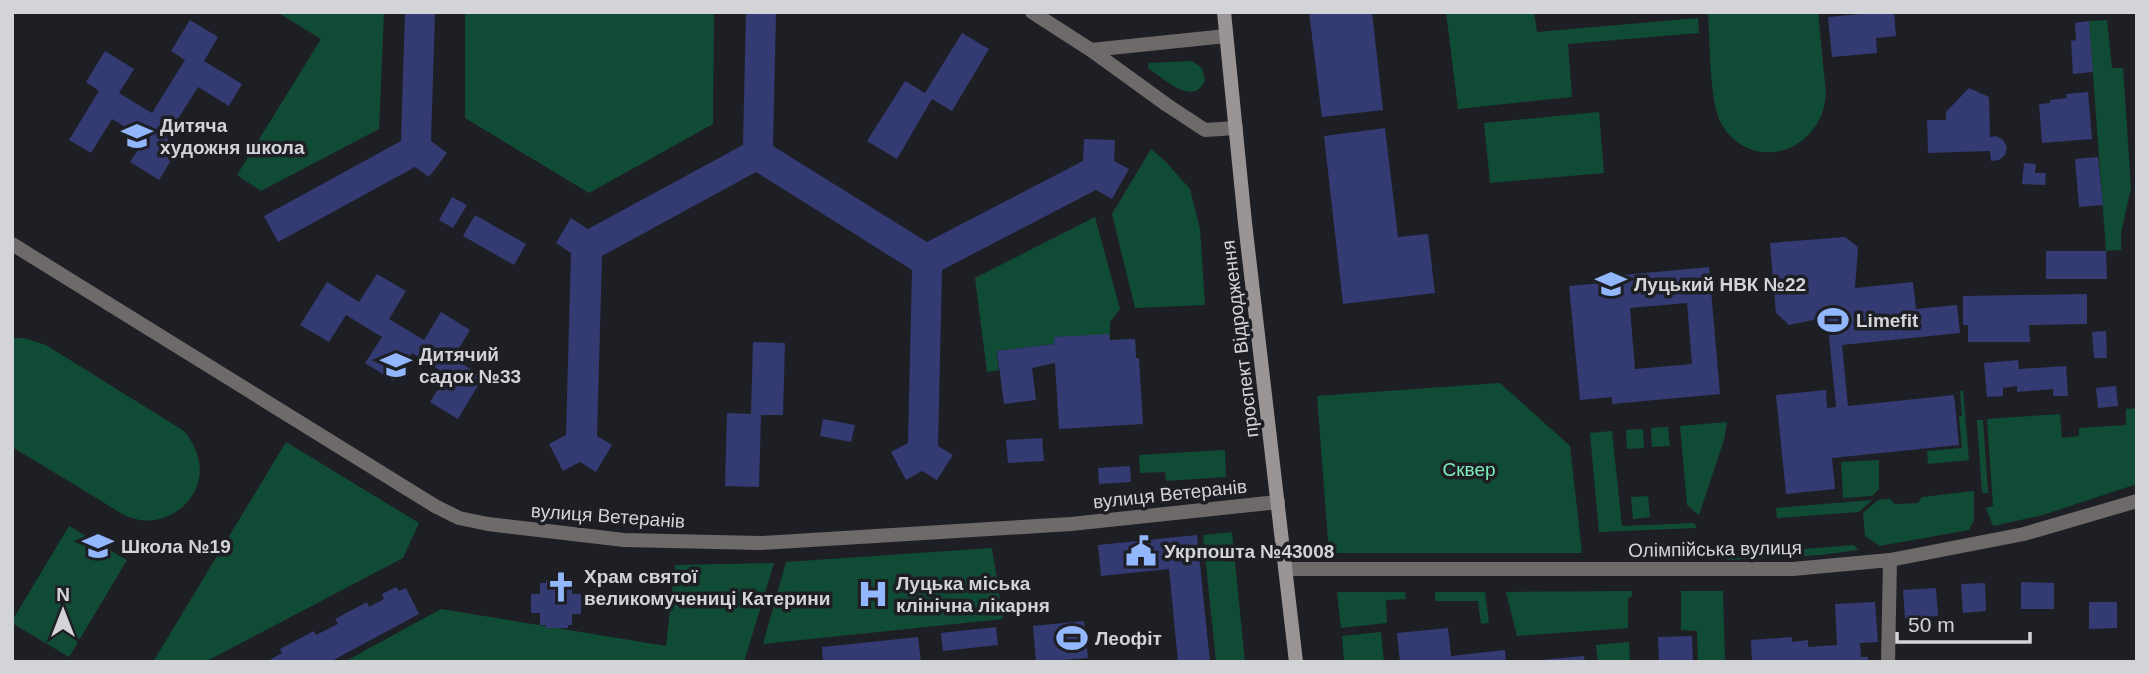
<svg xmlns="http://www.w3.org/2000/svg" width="2149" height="674" font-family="Helvetica,sans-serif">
<rect width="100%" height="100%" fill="#1e1f25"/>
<!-- green -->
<g fill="#104b35">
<polygon points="277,12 384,12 379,129 261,191 237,175 321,39"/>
<polygon points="465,12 714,12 713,124 589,193 465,118"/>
<polygon points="1446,12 1534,12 1537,32 1698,18 1699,33 1568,44 1572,97 1458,109"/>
<path d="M1708 12H1818L1826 94C1822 152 1753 175 1722 125 1709 104 1710 40 1708 12Z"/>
<polygon points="2107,20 2112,68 2123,68 2131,188 2121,233 2121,250 2106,251 2089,21"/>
<path d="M1192 61 1202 68 1205 80C1194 108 1163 78 1148 68L1149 63Z"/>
<polygon points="1599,112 1604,173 1490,183 1484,123"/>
<polygon points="1151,149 1165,161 1190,189 1200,229 1205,305 1135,308 1112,214"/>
<polygon points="1095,217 1120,309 1110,322 1110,340 1135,339 1136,358 1054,344 997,351 999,370 987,372 975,278"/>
<path d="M12 338H24L46 345 184 431C197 447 204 466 197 486 188 511 158 527 132 518 119 514 107 504 95 497 67 480 40 464 12 447Z"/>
<polygon points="1500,383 1570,446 1582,553 1329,553 1317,396"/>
<polygon points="1963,390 1969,460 1928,464 1927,451 1962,448 1959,416 1962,416 1960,391"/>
<polygon points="2137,408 2137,484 2043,515 1993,526 1986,508 1993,506 1987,419 2060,414 2062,438 2079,436 2079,428 2126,425 2126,409"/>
<polygon points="1977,420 1983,420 1988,493 1982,493"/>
<polygon points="1727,422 1724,440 1699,515 1687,505 1680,426"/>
<polygon points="1668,427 1670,446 1652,447 1651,428"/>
<polygon points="1643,429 1644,448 1627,449 1626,430"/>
<polygon points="1612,431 1622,526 1694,523 1697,528 1599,532 1590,433"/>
<polygon points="286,442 419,523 403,558 205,662 153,662"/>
<polygon points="1225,450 1226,477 1166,481 1165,472 1140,473 1139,455"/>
<polygon points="1879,460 1879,489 1872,496 1843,498 1841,462"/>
<polygon points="1974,491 1974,520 1969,530 1880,546 1865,536 1863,513 1878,500 1890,499 1895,504 1918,503 1922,497"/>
<polygon points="1648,496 1650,517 1633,519 1631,497"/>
<polygon points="1872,500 1859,512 1777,518 1776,508"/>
<polygon points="69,526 127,560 69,657 12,623 12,621"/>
<polygon points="1232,532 1245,662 1216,662 1203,535"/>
<polygon points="1854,545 1858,550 1821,555 1727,560 1728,555"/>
<polygon points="992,548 1003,619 763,644 786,562"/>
<polygon points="774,563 744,662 344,662 441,609 666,646 675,565"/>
<polygon points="1632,591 1632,596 1628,598 1628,628 1517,636 1506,592"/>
<polygon points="1681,591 1723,591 1725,662 1698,662 1697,631 1681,630"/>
<polygon points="1337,592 1405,592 1406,599 1386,600 1387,623 1341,628"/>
<polygon points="1435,592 1485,592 1489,623 1481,624 1478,601 1435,601"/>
<polygon points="1381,632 1384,662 1344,662 1342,636"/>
<polygon points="1629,642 1630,662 1598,662 1596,645"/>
</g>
<!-- building -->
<g fill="#343a72" fill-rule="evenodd">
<polygon points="405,12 435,12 431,141 447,153 429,177 415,167 278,242 264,216 401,141"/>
<polygon points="746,12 776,12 773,146 927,242 1083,161 1084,139 1115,140 1114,161 1129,169 1112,199 1096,190 942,270 938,446 953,455 937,480 922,471 906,480 891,452 908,443 912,270 756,172 602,256 597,436 612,445 596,472 580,462 563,471 549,444 566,435 571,253 556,243 571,218 588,229 743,145"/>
<polygon points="1309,12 1372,12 1383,110 1322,117"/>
<polygon points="1883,12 1894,12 1896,36 1876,38 1877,53 1832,57 1828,17"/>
<polygon points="190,20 218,37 204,61 242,84 229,106 198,87 166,138 179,147 159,180 130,162 145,139 112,119 91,153 69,140 99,91 86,82 105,51 134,69 119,93 152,113 185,60 171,51"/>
<polygon points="2089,21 2093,72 2073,74 2071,41 2076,40 2075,23"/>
<polygon points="962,33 989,49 952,111 932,99 897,159 867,141 905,81 925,93"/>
<polygon points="1969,88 1989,97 1990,137 1996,136 2003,140 2007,147 2005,155 1999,160 1991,161 1990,151 1928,153 1927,120 1946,120 1946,112"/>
<polygon points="2088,92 2092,139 2042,143 2039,104 2050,103 2050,100 2067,98 2066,94"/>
<polygon points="1385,128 1398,237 1428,234 1435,293 1343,304 1324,136"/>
<polygon points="2098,157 2103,205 2079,207 2075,159"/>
<polygon points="2024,163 2036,164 2035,173 2046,173 2045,185 2022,184"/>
<polygon points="452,197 467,205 453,228 439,220"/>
<polygon points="475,215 526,244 514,265 463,236"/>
<polygon points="1845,237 1858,247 1855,288 1913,282 1916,309 1957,305 1960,333 1842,345 1848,406 1954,395 1959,445 1832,458 1835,489 1786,494 1776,395 1826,390 1827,408 1836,407 1827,317 1789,325 1776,313 1770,243"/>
<polygon points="2046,251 2106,251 2107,279 2046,279"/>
<path d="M1709 267 1720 394 1612 404V397L1580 400 1569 286 1602 283V277ZM1687 303 1692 364 1635 369 1630 308Z"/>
<polygon points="377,274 406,291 389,319 424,340 441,312 470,330 453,358 483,377 458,419 430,402 447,375 412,353 394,381 365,363 382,337 346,315 329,342 300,325 327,282 359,302"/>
<polygon points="2087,294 2087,324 2029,325 2030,342 1968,342 1968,325 1963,325 1963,296"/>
<polygon points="2106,331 2107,358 2094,358 2092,332"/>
<polygon points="1109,334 1110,340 1135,339 1136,358 1139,358 1143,424 1059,429 1055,363 1032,368 1036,400 1004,404 997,351 1054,344 1054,337"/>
<polygon points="753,342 785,343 783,415 761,415 759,487 725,486 727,413 751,414"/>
<polygon points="2018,360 2019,369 2066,366 2068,396 2053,396 2053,389 2017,392 2017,386 2003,388 2003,396 1987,397 1984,363"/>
<polygon points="2116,386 2118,406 2098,408 2096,388"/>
<polygon points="823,419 855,425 851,442 820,436"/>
<polygon points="1042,438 1044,461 1008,463 1006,440"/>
<polygon points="1130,466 1131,482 1099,484 1098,468"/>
<polygon points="1197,535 1210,662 1178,662 1169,569 1101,576 1098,545"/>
<polygon points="546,580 568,580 568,583 572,583 572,594 581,594 581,614 572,614 572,625 568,625 568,628 546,628 546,625 540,625 540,613 531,613 531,594 540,594 540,583 546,583"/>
<polygon points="2021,582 2054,583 2054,609 2021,609"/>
<polygon points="1985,583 1986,611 1963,613 1961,584"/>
<polygon points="396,587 399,591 406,588 419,614 330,662 266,662 282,653 280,649 314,631 316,635 338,624 335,619 367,602 369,607 384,599 382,594"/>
<polygon points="1936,588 1938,616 1905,618 1903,590"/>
<polygon points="1875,602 1878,642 1860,643 1861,657 1868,657 1868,662 1752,662 1751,640 1792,637 1792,642 1808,640 1808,647 1837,645 1835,604"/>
<polygon points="2089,602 2117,602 2117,628 2089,629"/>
<polygon points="1084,621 1088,658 1036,662 1033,626"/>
<polygon points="996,627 998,645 943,651 941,633"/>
<polygon points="1448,628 1451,656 1505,650 1506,662 1400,662 1397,633"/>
<polygon points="1692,636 1693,662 1659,662 1658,637"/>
<polygon points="918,637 921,662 823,662 822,647"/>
<polygon points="1584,656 1585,662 1541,662 1540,660"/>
</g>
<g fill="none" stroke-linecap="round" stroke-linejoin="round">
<!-- minor -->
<g stroke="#6e6a6a" stroke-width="14">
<polyline points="12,244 435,506 459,518 488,524 624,540 761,543 1071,524 1278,502"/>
<polyline points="1286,569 1793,569 1890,560 2024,534 2137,501"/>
<polyline points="1888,662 1890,560"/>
</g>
<!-- tertiary -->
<g stroke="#6e6a6a" stroke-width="14">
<polyline points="1032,12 1091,50 1167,105 1205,130 1236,128"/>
<polyline points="1091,50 1226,36"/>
</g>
<!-- secondary -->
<polyline stroke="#9b9495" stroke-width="14" points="1224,12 1245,223 1296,662"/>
</g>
<!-- icons -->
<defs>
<g id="school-bare" transform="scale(2.415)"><path d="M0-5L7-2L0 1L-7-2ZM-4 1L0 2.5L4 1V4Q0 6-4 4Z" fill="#92b7fd" stroke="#1e1f25" stroke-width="2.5" paint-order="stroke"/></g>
<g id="stadium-bare" transform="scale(2.415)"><path d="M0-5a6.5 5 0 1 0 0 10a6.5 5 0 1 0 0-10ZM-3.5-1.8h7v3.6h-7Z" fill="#92b7fd" stroke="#1e1f25" stroke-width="2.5" paint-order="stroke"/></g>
<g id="civic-bare" transform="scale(2.415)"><path d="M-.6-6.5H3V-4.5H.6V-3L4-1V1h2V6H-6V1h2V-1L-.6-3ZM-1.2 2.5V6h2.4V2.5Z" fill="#92b7fd" stroke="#1e1f25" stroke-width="2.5" paint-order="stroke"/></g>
<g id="church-bare" transform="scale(2.415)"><path d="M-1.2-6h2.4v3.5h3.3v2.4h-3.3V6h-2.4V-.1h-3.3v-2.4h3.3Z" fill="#92b7fd" stroke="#1e1f25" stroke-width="2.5" paint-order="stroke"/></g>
<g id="hospital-bare" transform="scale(2.415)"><path d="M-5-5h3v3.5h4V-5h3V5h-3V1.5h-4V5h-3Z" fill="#92b7fd" stroke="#1e1f25" stroke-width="2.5" paint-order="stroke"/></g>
</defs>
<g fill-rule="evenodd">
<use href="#school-bare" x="137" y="136"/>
<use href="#school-bare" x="1611" y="284"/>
<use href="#stadium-bare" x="1833" y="320"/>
<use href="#school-bare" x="396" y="365"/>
<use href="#school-bare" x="98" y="546"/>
<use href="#civic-bare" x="1141" y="551"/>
<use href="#church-bare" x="561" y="587"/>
<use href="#hospital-bare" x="873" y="594"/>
<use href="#stadium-bare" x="1072" y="638"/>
</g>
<g text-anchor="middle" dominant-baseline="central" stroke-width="7" stroke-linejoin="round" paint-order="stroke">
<!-- poi labels -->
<g font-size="19" font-weight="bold" fill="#d3d4d8" stroke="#1e1f25" text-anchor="start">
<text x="160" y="125">Дитяча<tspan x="160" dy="22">художня школа</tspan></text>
<text x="1634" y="284">Луцький НВК №22</text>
<text x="1856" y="320">Limefit</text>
<text x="419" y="354">Дитячий<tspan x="419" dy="22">садок №33</tspan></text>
<text x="121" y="546">Школа №19</text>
<text x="1164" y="551">Укрпошта №43008</text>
<text x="584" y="576">Храм святої<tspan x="584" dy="22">великомучениці Катерини</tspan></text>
<text x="896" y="583">Луцька міська<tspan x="896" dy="22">клінічна лікарня</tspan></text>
<text x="1095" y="638">Леофіт</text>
</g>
<!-- street labels -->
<g font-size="19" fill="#d3d4d8" stroke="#1e1f25">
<text transform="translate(1240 339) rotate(-97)">проспект Відродження</text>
<text transform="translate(1170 494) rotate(-6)">вулиця Ветеранів</text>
<text transform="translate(608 516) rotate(4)">вулиця Ветеранів</text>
<text transform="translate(1715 549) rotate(-1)">Олімпійська вулиця</text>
</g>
<!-- park labels -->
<g font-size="19" fill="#7feebc" stroke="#1e1f25">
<text x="1469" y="469">Сквер</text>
</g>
</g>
<!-- border -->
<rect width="2149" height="674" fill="none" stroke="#d3d4d8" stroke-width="28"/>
<!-- north arrow -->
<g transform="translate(63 611)" stroke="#1e1f25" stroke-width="5" paint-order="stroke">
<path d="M0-5L12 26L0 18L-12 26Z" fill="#d3d4d8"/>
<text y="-10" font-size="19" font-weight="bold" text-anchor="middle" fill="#d3d4d8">N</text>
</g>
<!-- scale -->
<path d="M1897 632v10h133v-10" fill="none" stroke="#d3d4d8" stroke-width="3.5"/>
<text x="1908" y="632" font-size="21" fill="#d3d4d8" stroke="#1e1f25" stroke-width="5" paint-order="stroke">50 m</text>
</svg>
